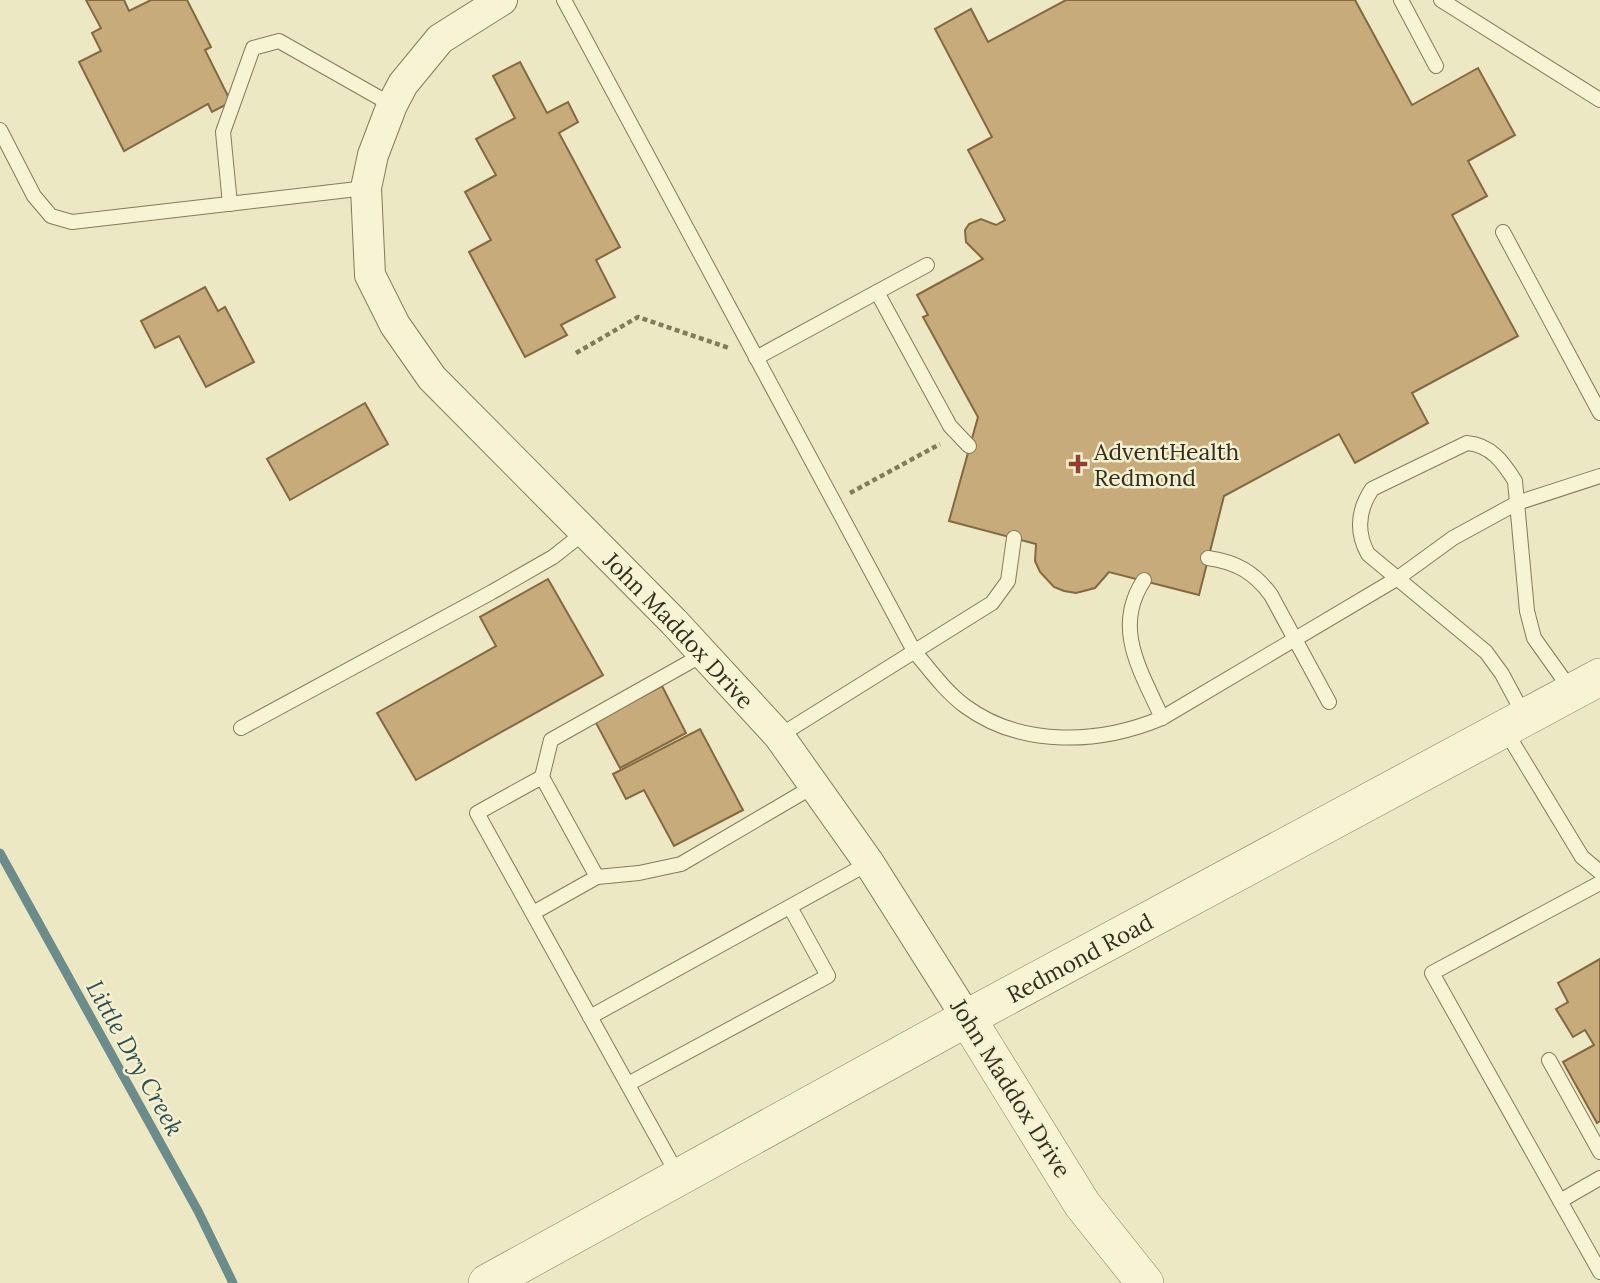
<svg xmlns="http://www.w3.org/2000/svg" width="1600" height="1283" font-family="Lora,serif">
<rect width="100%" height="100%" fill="#ece8c3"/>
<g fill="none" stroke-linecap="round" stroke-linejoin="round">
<!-- stream -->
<polyline stroke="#6c8c8b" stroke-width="9" points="0,853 198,1211 233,1283"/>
</g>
<!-- building -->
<g fill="#c8ab7a" stroke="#836941" stroke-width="2">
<polygon points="86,0 124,0 129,11 151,0 187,0 211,47 205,50 231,102 212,112 208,104 124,151 79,62 101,51 92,33 101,28"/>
<polygon points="1066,0 1355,0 1412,105 1478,68 1515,135 1468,161 1487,196 1452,215 1518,336 1412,393 1428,423 1355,463 1339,434 1224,496 1199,595 1109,572 1095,588 1076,593 1064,591 1054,587 1040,572 1035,561 1036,544 949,521 978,417 923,317 928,315 917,295 983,259 966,242 965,230 969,224 981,219 996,225 1005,220 968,150 992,137 935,29 971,9 988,42"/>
<polygon points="520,62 547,113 568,102 578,122 559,133 620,247 596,260 615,297 561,325 567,335 525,357 469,252 491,240 465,192 496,175 476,139 515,118 493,76"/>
<polygon points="205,287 218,311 225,307 254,362 206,387 179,336 155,348 141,321"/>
<polygon points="365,403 388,444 290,500 267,459"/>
<polygon points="548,579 603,675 416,780 377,713 496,646 480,617"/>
<polygon points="662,686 686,733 620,768 595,721"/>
<polygon points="700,729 743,810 674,846 644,790 626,799 613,774"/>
<polygon points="1600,959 1600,1121 1597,1123 1563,1062 1594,1045 1585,1030 1573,1037 1556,1009 1568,1002 1558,983"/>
</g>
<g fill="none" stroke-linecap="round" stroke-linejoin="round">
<!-- service casing -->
<g stroke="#857a5a" stroke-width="16">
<g id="service">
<path d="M564 0 914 651C930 670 945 691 965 706 1022 748 1100 744 1162 718L1398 578 1453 538 1517 503 1600 476"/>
<polyline points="1401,0 1436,66"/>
<polyline points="1441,0 1600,100"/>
<polyline points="0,130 34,196 51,216 72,222 366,188"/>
<polyline points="230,204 223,132 253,48 279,41 392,105"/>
<polyline points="1503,232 1600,413"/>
<polyline points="877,292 927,265"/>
<polyline points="756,358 877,292 950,426 969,446"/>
<path d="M1208 558C1236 562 1254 572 1271 595L1329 702"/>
<path d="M1144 580C1112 628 1141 671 1162 718"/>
<path d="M1524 715 1502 674 1486 652 1368 554C1356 532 1358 510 1372 489L1467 443C1491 445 1503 462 1515 481L1527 611 1534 638 1571 690"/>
<polyline points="241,728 492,592 553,557 586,531"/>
<polyline points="1505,730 1582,857 1600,872"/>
<polyline points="779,736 992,603 1008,581 1014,538"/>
<polyline points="542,777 477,813 679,1177"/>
<polyline points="597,877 639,873 681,864 814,786"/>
<polyline points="1600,883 1432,973 1600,1272"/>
<polyline points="533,913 597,877 542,777 551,740 704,654"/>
<polyline points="590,1017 869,863"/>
<polyline points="1549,1060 1600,1152"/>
<polyline points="628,1084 828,976 790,907"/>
<polyline points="1560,1201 1600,1178"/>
</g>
</g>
<!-- minor casing -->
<g stroke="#857a5a" stroke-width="32">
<g id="minor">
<path id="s1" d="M502 0 440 39 403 84 392 105 373 155 366 188 370 275 395 325 432 378 674 622 779 736 869 863 967 1018"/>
</g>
</g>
<!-- tertiary casing -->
<g stroke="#857a5a" stroke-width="38">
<g id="tertiary">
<polyline points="967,1018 1082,1204 1145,1283"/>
<path id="s2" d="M487 1283 967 1018 1600 677"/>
</g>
</g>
<!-- path -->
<g stroke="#857a5a" stroke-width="4.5" stroke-dasharray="5 3.5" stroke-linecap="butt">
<polyline points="576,353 638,317 729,348"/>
<polyline points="850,493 940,444"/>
</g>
<!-- service -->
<use href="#service" stroke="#f7f4d5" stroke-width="14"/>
<!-- minor -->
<use href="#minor" stroke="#f7f4d5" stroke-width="30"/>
<!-- tertiary -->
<use href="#tertiary" stroke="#f7f4d5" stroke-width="37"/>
</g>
<!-- markers -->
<path fill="#91412d" stroke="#f4f1d2" stroke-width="2.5" d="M1074.5 453.5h7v7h7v7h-7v7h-7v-7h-7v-7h7z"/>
<g text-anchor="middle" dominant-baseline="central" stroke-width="5" stroke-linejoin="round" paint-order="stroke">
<!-- poi labels -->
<g font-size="23" fill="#352e1e" stroke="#f4f1d2" text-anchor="start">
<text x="1094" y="451">AdventHealth<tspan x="1094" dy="26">Redmond</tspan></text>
</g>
<!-- street labels -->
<g font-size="23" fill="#352e1e" stroke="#f4f1d2">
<text stroke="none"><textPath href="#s1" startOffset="803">John Maddox Drive</textPath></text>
<text stroke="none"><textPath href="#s2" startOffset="676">Redmond Road</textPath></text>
<text transform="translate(1011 1088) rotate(58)">John Maddox Drive</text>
</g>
<!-- water labels -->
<g font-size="24" font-style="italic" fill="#2e4f54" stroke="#f4f1d2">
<text transform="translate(135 1058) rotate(61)">Little Dry Creek</text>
</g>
</g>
</svg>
